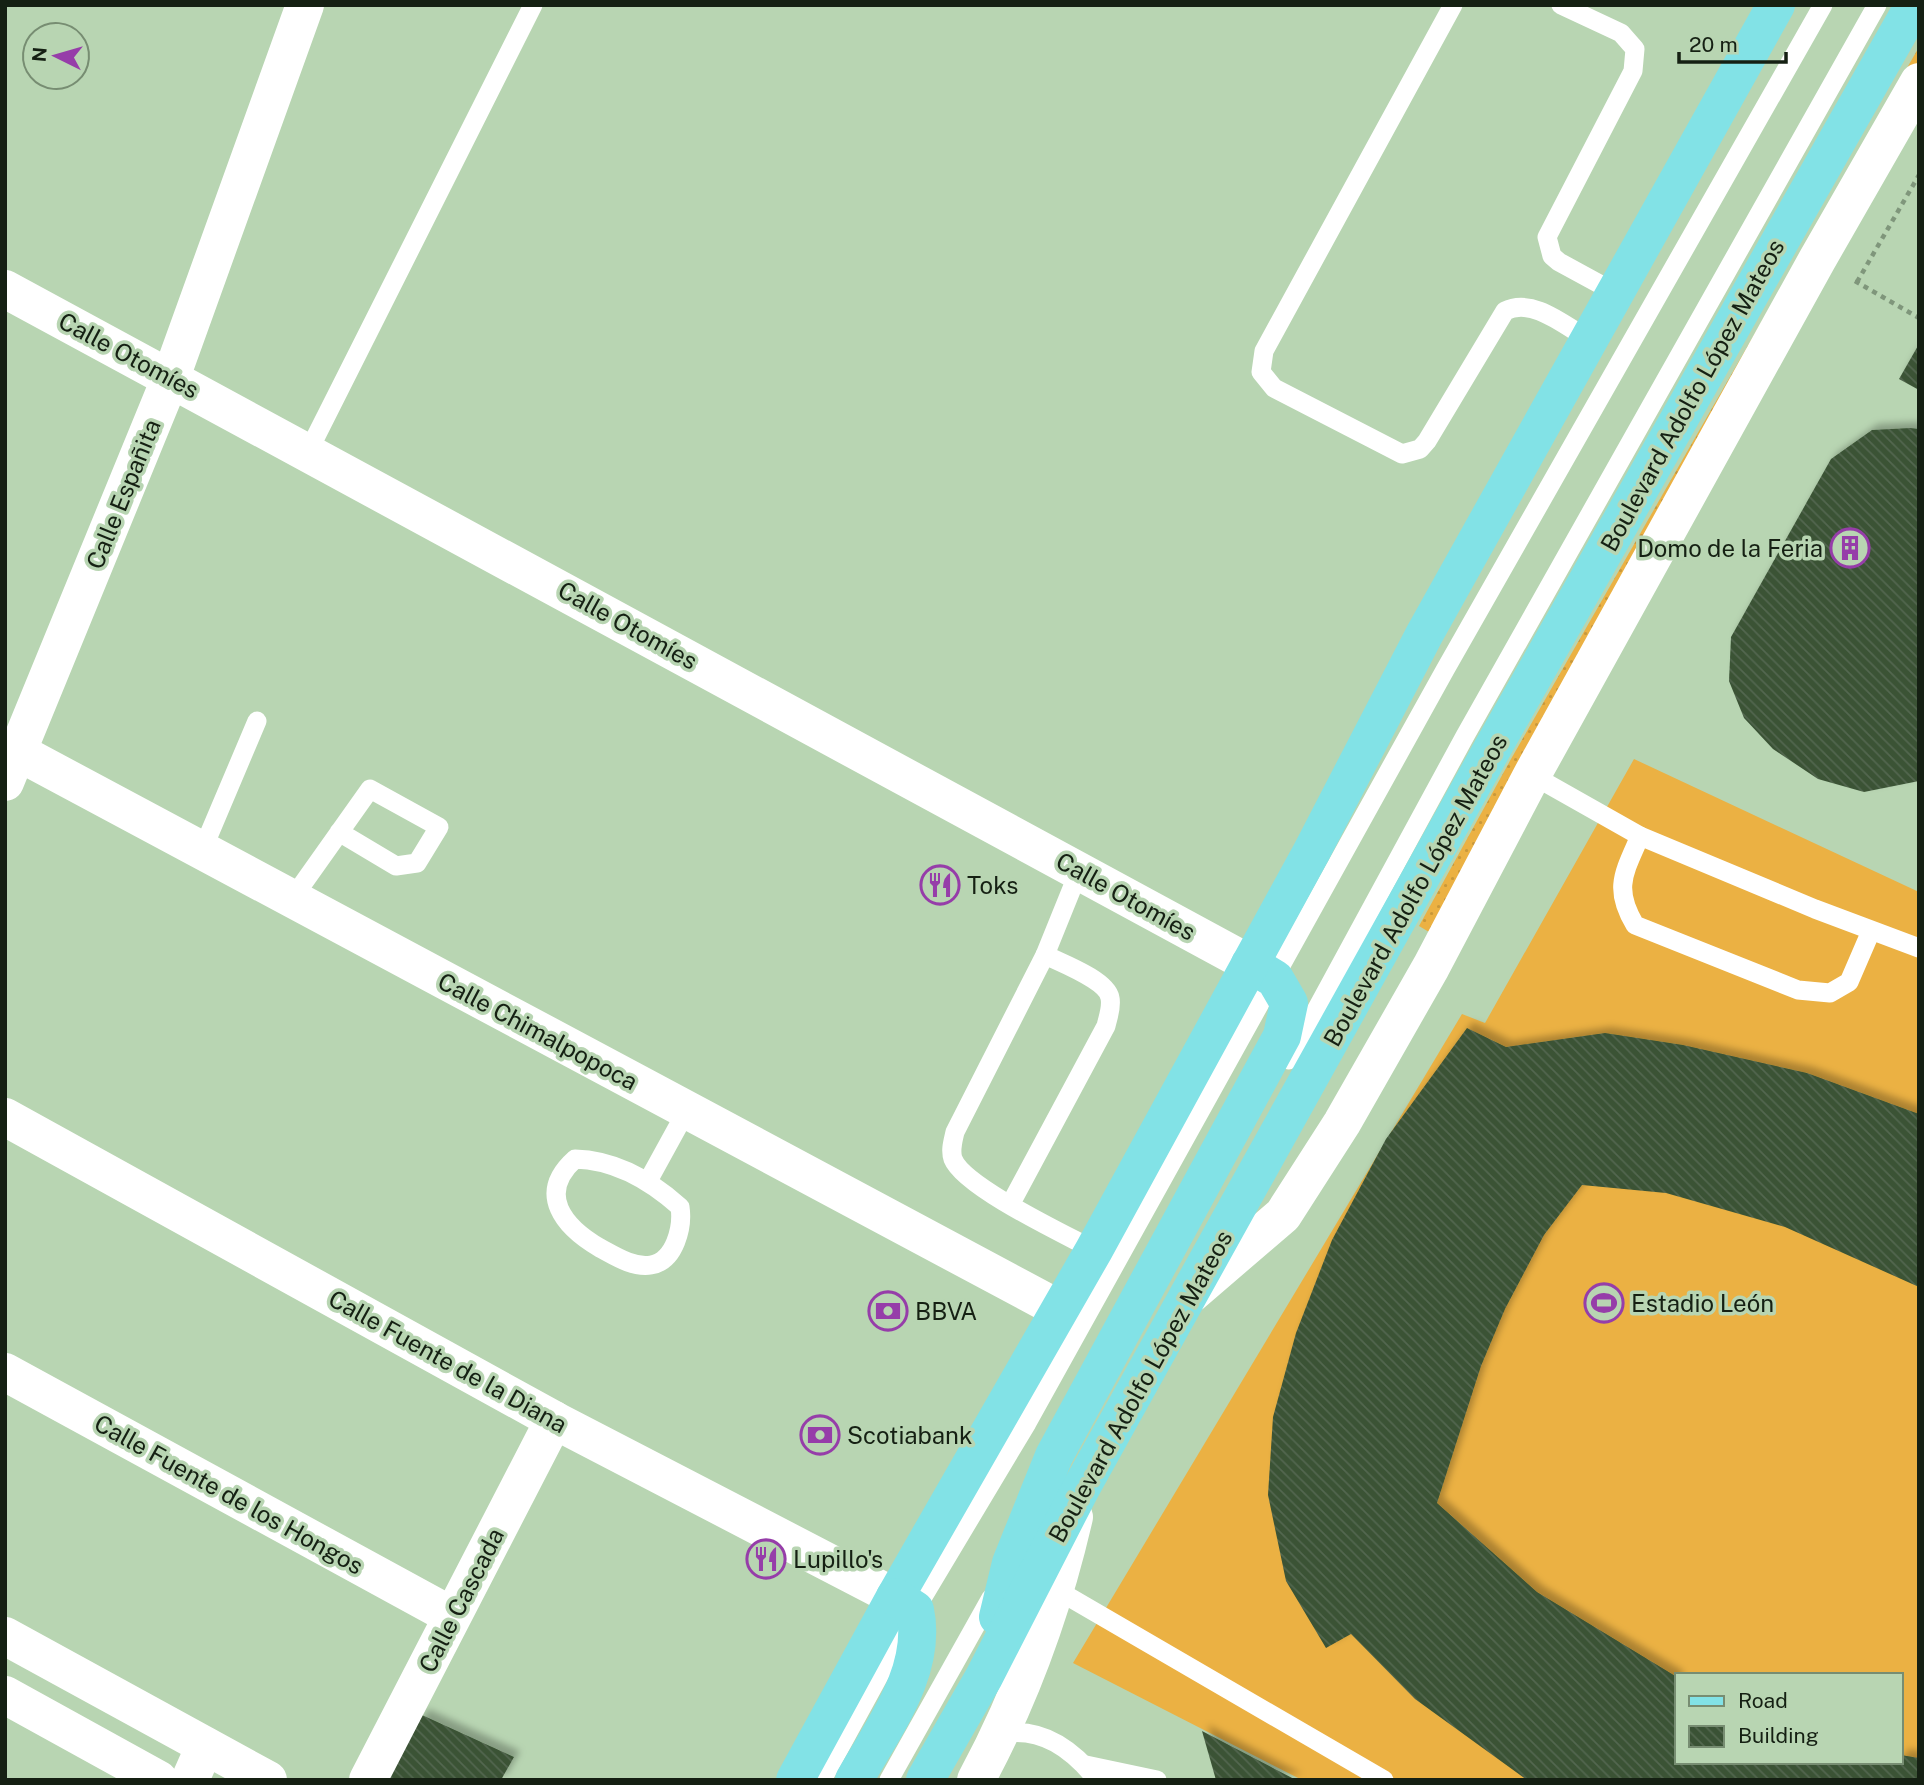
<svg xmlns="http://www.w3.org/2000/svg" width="1924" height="1785" font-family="'Public Sans',sans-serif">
<defs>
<pattern id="grass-dots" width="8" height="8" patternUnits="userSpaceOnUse" patternTransform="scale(1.75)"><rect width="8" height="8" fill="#ebb143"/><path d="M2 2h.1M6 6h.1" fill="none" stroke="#c9983a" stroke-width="1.8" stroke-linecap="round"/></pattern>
<pattern id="building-back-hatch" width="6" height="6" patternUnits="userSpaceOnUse" patternTransform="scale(1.75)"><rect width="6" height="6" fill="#3a5235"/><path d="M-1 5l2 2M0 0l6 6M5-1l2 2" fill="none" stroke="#53674f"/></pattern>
<filter id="shadow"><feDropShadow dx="6" dy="-6" stdDeviation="3.5" flood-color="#0004"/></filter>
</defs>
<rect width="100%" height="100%" fill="#b8d5b2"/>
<!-- grass -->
<polygon fill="url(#grass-dots)" points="1919,47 1919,62 1429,932 1419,926 1511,759"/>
<!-- pitch -->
<path fill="#ebb143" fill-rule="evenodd" d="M1634 759 1919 892V1780H1302L1073 1663 1462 1014 1485 1023ZM1677 1675H1901V1762H1677Z"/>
<!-- building -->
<g fill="url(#building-back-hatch)" filter="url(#shadow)">
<polygon points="1919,344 1919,390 1899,379"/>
<polygon points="1910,428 1919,429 1919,781 1864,792 1818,779 1773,749 1744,718 1729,681 1731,637 1831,459 1872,430"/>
<polygon points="1467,1028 1506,1047 1605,1033 1683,1045 1807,1073 1919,1114 1919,1287 1785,1227 1666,1193 1582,1185 1544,1235 1505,1309 1481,1366 1437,1503 1537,1592 1677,1677 1677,1762 1901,1762 1901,1755 1919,1758 1919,1780 1527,1780 1415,1699 1351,1634 1326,1648 1286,1581 1268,1495 1273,1417 1296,1333 1332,1240 1386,1139"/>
<polygon points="422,1715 514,1757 501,1780 387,1780"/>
<polygon points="1202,1731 1296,1780 1216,1780"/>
</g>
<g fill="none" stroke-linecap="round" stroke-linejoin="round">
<!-- path -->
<g stroke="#7f967b" stroke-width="4.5" stroke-dasharray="5 5" stroke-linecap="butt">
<polyline points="1855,281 1919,318"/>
<polyline points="1857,282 1919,175"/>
</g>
<!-- service -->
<g stroke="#fff" stroke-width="19">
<path d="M1453 5 1264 351 1261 372 1274 388 1402 454 1420 449 1427 441 1505 311C1533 297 1565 326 1590 340"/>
<polyline points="1561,5 1621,33 1635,49 1633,71 1547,237 1552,256 1559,262 1616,293"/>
<polyline points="308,452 533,5"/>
<polyline points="1532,775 1640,836 1815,909 1919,948"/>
<path d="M1640 836C1624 873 1613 888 1635 925L1798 990 1830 993 1849 982 1871 931"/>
<polyline points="202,851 257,721"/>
<polyline points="292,899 370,789 439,827 417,863 396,866 339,832"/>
<polyline points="1045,955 1079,871"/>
<polyline points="1289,1060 1465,736 1877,5"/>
<path d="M575 1159C615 1160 651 1181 680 1207 683 1227 675 1261 651 1265 633 1268 615 1256 600 1248 564 1227 536 1194 575 1159Z"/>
<polyline points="648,1181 687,1110"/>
<path d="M1010 1205 1106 1026C1108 1017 1112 1007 1110 998 1107 980 1061 963 1045 955L955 1132C953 1141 950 1150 953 1159 964 1187 1066 1235 1094 1250"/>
<polyline points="1057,1590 1384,1780"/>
<path d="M1001 1734C1042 1726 1073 1750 1097 1780"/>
<polyline points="1086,1765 1157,1780"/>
<polyline points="822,1780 915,1610 1027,1423 1445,670 1823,5"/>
<polyline points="889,1780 991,1598"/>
</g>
<!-- minor -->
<g stroke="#fff" stroke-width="38">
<polyline points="5,289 1250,964"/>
<polyline points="18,752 1059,1309"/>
<polyline points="5,782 171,377 305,5"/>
<polyline points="5,1117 554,1420 895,1597"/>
<polyline points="5,1372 452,1616"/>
<polyline points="368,1780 554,1420"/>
</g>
<!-- tertiary -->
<g stroke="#fff" stroke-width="38">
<polyline points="1191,1294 1283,1215 1342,1123 1431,967 1532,775 1817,260 1919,82"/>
<polyline points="5,1636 268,1780"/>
<polyline points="5,1695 159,1780"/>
<polyline points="190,1780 205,1746"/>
<path d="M976 1780C1021 1697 1053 1608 1074 1517"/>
</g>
<!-- primary -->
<g stroke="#82e2e6" stroke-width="38">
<polyline points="998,1617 1011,1563 1054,1456 1282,1036 1289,1003 1275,979 1250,964"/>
<polyline points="795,1780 895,1597 1094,1250 1312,851 1424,635 1776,5"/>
<path d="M854 1780C883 1728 928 1671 915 1610L895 1597"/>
<polyline points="925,1780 984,1677 1080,1490 1491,751 1914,5"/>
</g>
</g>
<!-- icons -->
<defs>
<g id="building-ring" transform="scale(2.0125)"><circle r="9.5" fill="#b8d5b2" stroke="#963da9" stroke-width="1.5"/><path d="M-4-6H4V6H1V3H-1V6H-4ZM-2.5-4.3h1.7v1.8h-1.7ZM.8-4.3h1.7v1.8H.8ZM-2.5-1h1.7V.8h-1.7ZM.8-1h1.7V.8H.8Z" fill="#963da9"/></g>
<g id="restaurant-ring" transform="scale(2.0125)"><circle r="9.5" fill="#b8d5b2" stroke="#963da9" stroke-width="1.5"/><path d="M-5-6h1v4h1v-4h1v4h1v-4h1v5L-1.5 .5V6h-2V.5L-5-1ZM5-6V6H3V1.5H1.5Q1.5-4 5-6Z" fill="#963da9"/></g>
<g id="stadium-ring" transform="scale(2.0125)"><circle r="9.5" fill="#b8d5b2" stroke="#963da9" stroke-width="1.5"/><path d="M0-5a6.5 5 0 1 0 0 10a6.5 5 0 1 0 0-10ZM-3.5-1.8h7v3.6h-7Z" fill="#963da9"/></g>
<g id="bank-ring" transform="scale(2.0125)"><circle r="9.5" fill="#b8d5b2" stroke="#963da9" stroke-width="1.5"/><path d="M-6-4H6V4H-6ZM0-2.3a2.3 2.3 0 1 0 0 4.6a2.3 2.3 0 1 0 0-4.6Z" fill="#963da9"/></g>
</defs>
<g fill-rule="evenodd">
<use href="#building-ring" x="1850" y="548"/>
<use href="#restaurant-ring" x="940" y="885"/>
<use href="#stadium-ring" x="1604" y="1303"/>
<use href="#bank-ring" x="888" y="1311"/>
<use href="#bank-ring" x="820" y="1435"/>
<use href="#restaurant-ring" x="766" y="1559"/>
</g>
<g text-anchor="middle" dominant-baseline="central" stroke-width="7" stroke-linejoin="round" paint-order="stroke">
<!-- street labels -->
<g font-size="24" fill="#152013" stroke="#b8d5b2">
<text transform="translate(129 355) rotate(28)">Calle Otomíes</text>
<text transform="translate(1692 395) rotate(-61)">Boulevard Adolfo López Mateos</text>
<text transform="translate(123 494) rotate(-68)">Calle Españita</text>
<text transform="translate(628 625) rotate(29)">Calle Otomíes</text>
<text transform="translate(1415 890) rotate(-61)">Boulevard Adolfo López Mateos</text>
<text transform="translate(1126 896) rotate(29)">Calle Otomíes</text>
<text transform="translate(538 1031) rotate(28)">Calle Chimalpopoca</text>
<text transform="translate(448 1361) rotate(29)">Calle Fuente de la Diana</text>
<text transform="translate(1140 1386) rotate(-61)">Boulevard Adolfo López Mateos</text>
<text transform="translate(229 1494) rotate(29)">Calle Fuente de los Hongos</text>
<text transform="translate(461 1600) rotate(-63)">Calle Cascada</text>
</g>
<!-- poi labels -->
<g font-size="24" fill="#152013" stroke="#b8d5b2" text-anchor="start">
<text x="1823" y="548" text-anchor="end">Domo de la Feria</text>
<text x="967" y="885">Toks</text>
<text x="1631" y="1303">Estadio León</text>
<text x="915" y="1311">BBVA</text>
<text x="847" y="1435">Scotiabank</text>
<text x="793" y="1559">Lupillo's</text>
</g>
</g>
<!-- border -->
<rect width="1924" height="1785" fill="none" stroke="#152013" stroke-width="14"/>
<!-- legend -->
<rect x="1675" y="1673" width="228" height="91" fill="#b8d5b2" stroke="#778d72" stroke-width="2"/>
<rect x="1689" y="1696" width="35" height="10" fill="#82e2e6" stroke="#778d72" stroke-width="2"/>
<text x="1738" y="1708" font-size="21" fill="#152013">Road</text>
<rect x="1689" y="1726" width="35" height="21" fill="url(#building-back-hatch)" stroke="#778d72" stroke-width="2"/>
<text x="1738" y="1743" font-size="21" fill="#152013">Building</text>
<!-- north arrow -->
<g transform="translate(56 56) rotate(275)"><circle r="33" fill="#b8d5b2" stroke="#778d72" stroke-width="2"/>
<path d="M0-5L12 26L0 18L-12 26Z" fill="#963da9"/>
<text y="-10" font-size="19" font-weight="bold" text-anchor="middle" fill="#152013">N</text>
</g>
<!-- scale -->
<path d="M1679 52v10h107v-10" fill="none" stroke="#152013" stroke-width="3.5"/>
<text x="1689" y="52" font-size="21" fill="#152013" stroke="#b8d5b2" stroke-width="5" paint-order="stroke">20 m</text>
</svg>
